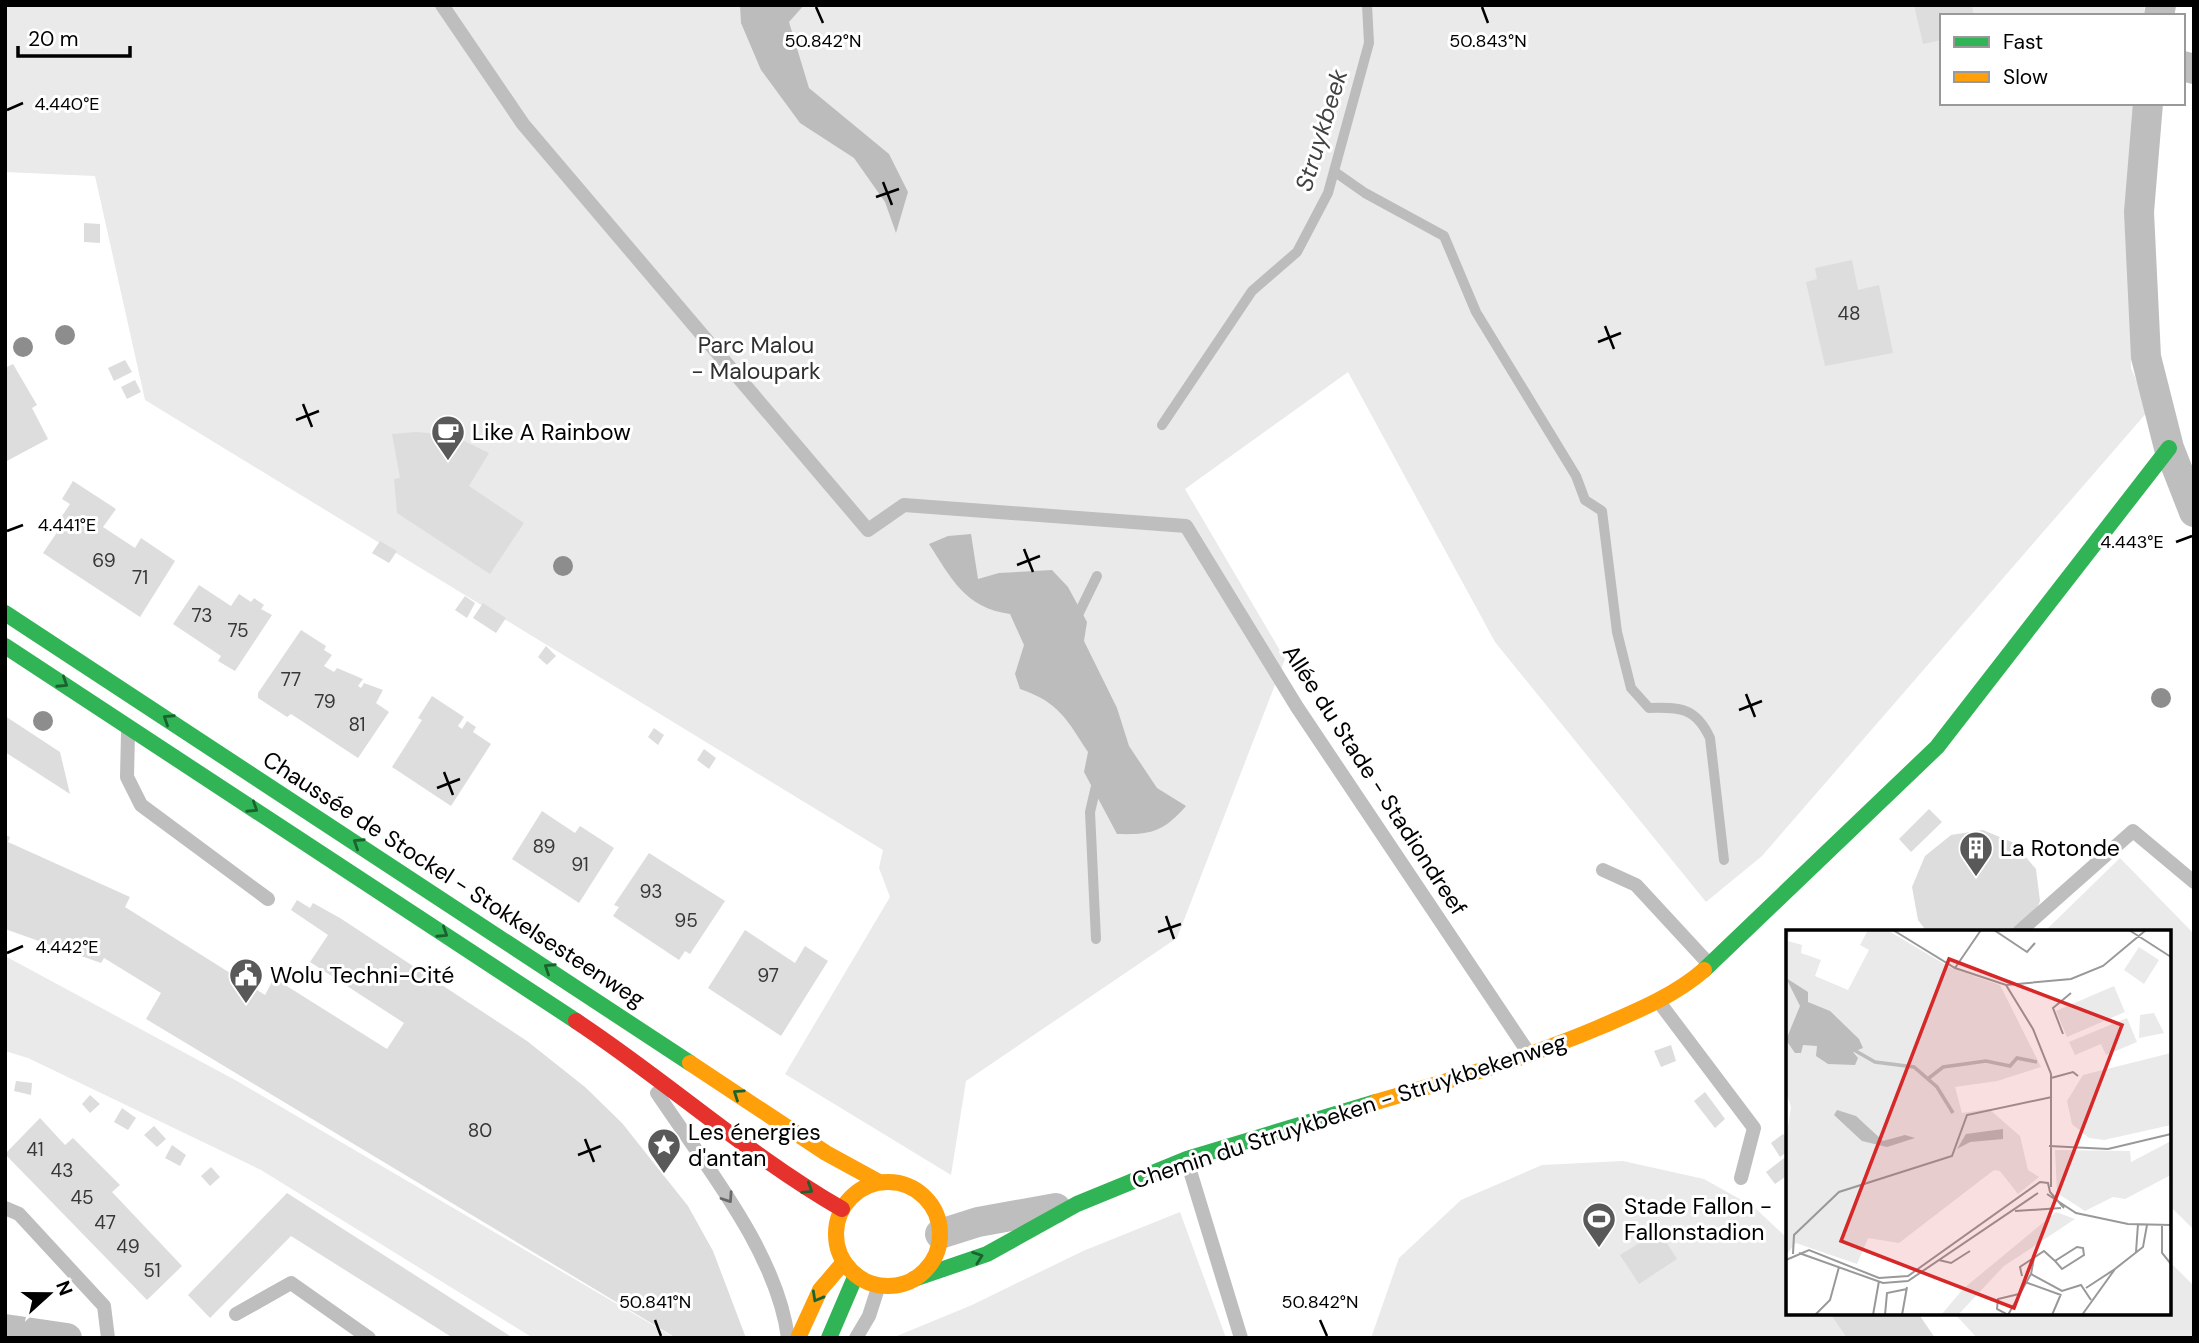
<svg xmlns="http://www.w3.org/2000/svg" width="2199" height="1343" font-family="'DM Sans',sans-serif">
<rect width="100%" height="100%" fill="#fff"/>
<!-- green -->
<g fill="#eaeaea">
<polygon points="5,5 2145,5 2144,16 1942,16 1942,103 2136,103 2131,198 2131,368 2149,410 1762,856 1706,902 1495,642 1348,372 1185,489 1285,659 1177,938 966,1081 951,1175 785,1074 890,897 879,868 883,850 145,400 95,176 5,172"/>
<polygon points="2120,858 2194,934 2194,1230 2169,1205 2169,932 2044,932"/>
<polygon points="5,956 237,1081 675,1338 533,1338 261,1170 28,1058 5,1051"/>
<polygon points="1623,1161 1704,1179 1754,1207 1788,1239 1788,1313 1841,1313 1858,1338 1371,1338 1399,1258 1461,1200 1542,1165"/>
<polygon points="1180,1212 1226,1338 892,1338 972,1305 1083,1251"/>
<polygon points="2169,1261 2194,1286 2194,1338 1977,1338 1954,1313 2169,1313"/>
</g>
<!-- water -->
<g fill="#bcbcbc">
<polygon points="740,5 804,5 789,22 809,88 889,154 908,192 896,233 885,202 854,158 800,123 761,70 741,23"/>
<path d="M971 534 978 579 999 573 1052 570 1068 587 1087 622 1084 641 1117 708 1129 746 1157 788 1186 806C1163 832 1151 835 1117 834L1084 772 1088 752C1067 720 1059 702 1020 689L1015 674 1024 645 1010 614C965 608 951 578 929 544L948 536Z"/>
</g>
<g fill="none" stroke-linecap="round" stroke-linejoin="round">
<!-- stream -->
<g stroke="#bcbcbc" stroke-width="10">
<path d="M1335 172 1365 193 1444 236 1476 312 1576 476 1585 500 1602 511 1617 632 1631 688 1649 708C1681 707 1696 708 1710 738L1724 860"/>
<polyline points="1162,425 1252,291 1297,252 1328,193 1369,43 1367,5"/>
<polyline points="1075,621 1097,576"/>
<polyline points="1096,939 1090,812 1097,782"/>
</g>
</g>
<!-- building -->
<g fill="#ddd">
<polygon points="1914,5 1972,5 1974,16 1942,16 1942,40 1923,44"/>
<polygon points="84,223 100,224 100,243 84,242"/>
<polygon points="1852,260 1858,290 1879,285 1893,353 1825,366 1806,282 1817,279 1815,268"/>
<polygon points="125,360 132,372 114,381 108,368"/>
<polygon points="13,364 37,405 32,408 48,439 5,462 5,368"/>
<polygon points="135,380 141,392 127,399 121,387"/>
<polygon points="416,432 452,435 489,453 469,486 524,523 490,574 397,513 394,479 400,478 392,434"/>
<polygon points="73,481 116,509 103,527 135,548 141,538 175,561 140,617 43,553 60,528 56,525 70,504 62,499"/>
<polygon points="380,541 397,551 389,563 372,553"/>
<polygon points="199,585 231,606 239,594 251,602 254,598 264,605 261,609 272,615 235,671 218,661 221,656 173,624"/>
<polygon points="465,596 475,603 467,618 455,610"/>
<polygon points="483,603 506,618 496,633 473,618"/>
<polygon points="301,630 326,646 324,650 332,655 324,666 334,672 337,668 363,679 358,686 361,688 364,683 383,690 376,703 389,712 358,758 291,714 287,717 258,698 258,693"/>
<polygon points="546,646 556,656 547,665 538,657"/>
<polygon points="432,696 464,717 458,726 462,729 467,721 476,727 473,732 491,744 451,806 392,767 422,720 418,718"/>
<polygon points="5,716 60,752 70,794 5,752"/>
<polygon points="654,728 664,735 658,745 648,737"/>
<polygon points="704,749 716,758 709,769 697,760"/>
<polygon points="1929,809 1942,822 1911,852 1899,839"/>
<polygon points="542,811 575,833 580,826 614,848 579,903 512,859"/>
<polygon points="1983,830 2014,843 2036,869 2040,901 2028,932 1927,932 1918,920 1912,887 1925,856 1951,835"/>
<polygon points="5,835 10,837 8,842 130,897 125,907 265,995 274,978 387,1049 404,1023 310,962 328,935 291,910 297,900 310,908 313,903 340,918 527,1041 585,1087 622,1123 688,1206 713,1251 746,1338 676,1338 146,1019 161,993 104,958 101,963 5,929"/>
<polygon points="649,853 725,901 690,954 685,951 679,960 613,916 619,907 614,905"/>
<polygon points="745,930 795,963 805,946 828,961 781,1036 708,988"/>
<polygon points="1671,1045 1676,1061 1661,1067 1654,1051"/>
<polygon points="16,1081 32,1083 31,1095 14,1091"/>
<polygon points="1705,1092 1725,1119 1715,1128 1694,1101"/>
<polygon points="90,1095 100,1104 90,1113 82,1104"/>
<polygon points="122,1108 136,1118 128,1130 114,1122"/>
<polygon points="40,1118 65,1145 73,1138 120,1185 112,1192 182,1266 147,1300 5,1154"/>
<polygon points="154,1126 166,1139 157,1147 144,1135"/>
<polygon points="1783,1134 1788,1140 1788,1151 1780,1157 1771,1143"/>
<polygon points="172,1145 186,1155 180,1166 165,1158"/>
<polygon points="1788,1155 1788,1175 1775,1184 1766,1172"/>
<polygon points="211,1167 220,1177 210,1186 201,1176"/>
<polygon points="287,1193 513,1338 453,1338 291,1236 210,1318 188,1295"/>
<polygon points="1659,1231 1677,1259 1639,1284 1620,1255"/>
<polygon points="1830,1313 1918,1313 1935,1338 1847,1338"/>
</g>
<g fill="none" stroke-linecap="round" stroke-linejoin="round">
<!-- lane -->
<g stroke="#bebebe" stroke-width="14">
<polyline points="442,5 523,124 868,530 904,505 1186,526 1297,707 1530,1055"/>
<polyline points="128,733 127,777 141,805 268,899"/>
<polyline points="1603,870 1636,885 1709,964"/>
<polyline points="2019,932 2133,831 2194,882"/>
<polyline points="1659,1002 1754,1128 1741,1178"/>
<path d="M657 1093C704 1164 777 1252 788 1338"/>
<polyline points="1187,1161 1241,1338"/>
<polyline points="5,1208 19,1214 104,1306 108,1338"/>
<polyline points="236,1314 291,1283 369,1338"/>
<polyline points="856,1338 869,1316 879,1285"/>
</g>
<!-- street -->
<g stroke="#bebebe" stroke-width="30">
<polyline points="2159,16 2161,5"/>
<polyline points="2183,66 2194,69"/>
<polyline points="2148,103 2139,212 2146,357 2169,448 2194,512"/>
<polyline points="940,1234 978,1222 1056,1208"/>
<polyline points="5,1329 67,1338"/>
</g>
<!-- fast -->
<g stroke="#30b455" stroke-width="16">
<polyline points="5,613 690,1063"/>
<polyline points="5,646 576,1021"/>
<polyline points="1704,970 1937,747 2169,448"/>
<polyline points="914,1279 987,1254 1077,1204 1187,1159 1376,1102"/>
<polyline points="829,1338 856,1275"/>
</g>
<!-- slow -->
<g stroke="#ff9f0a" stroke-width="16">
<polyline points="690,1063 826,1153 879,1182"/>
<path d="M1376 1102C1452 1080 1527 1058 1600 1027 1637 1011 1674 996 1704 970"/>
<circle cx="888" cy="1234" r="52"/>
<polyline points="798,1338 820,1290 844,1262"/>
</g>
<!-- jam -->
<path stroke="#e5322d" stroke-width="16" d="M576 1021C667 1081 748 1155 842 1209"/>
</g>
<!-- trees -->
<g fill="#8d8d8d">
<circle cx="65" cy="335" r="10"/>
<circle cx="23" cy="347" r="10"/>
<circle cx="563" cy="566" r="10"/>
<circle cx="2161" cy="698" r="10"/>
<circle cx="43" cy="721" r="10"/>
</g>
<!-- one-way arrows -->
<defs><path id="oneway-chevron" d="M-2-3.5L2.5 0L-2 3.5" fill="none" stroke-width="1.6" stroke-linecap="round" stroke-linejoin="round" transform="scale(1.75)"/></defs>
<g stroke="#1a632f">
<use href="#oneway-chevron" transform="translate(63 683) rotate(33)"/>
<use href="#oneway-chevron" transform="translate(168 719) rotate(-147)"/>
<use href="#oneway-chevron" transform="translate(253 808) rotate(33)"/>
<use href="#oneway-chevron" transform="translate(358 843) rotate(-147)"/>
<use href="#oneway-chevron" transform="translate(443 933) rotate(33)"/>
<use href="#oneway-chevron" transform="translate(549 968) rotate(-147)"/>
<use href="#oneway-chevron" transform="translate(738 1094) rotate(-146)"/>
<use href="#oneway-chevron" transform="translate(808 1189) rotate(32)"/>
<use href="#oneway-chevron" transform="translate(978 1257) rotate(-20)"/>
<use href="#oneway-chevron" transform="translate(817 1297) rotate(119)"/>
</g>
<use stroke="#686868" href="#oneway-chevron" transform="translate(728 1198) rotate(56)"/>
<!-- ticks -->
<path fill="none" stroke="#000" stroke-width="2.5" d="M816 7 823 23M1482 7 1488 23M7 110 23 103M883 182 892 205M876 197 899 189M1605 326 1614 349M1598 342 1621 333M303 404 312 427M296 420 319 411M7 531 23 525M2176 542 2192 536M1024 549 1033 572M1017 565 1040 556M1746 694 1755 717M1739 710 1762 701M444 772 453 795M437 788 460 779M1166 916 1174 939M1158 932 1181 924M7 953 23 946M585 1139 594 1162M578 1155 601 1146M655 1320 661 1336M1320 1320 1327 1336"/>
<!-- icons -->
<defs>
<g id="cafe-pin" transform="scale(1.75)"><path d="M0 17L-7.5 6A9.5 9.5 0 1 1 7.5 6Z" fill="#595959" stroke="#fff"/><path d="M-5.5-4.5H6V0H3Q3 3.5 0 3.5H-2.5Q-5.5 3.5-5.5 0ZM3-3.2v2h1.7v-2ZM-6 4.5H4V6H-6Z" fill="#fff"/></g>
<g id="building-pin" transform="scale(1.75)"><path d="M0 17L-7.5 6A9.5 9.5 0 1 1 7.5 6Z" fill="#595959" stroke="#fff"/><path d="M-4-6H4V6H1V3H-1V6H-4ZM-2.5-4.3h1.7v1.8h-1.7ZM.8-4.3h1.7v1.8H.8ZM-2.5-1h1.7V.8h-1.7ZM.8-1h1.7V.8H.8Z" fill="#fff"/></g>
<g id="civic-pin" transform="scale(1.75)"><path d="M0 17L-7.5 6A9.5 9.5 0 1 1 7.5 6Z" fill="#595959" stroke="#fff"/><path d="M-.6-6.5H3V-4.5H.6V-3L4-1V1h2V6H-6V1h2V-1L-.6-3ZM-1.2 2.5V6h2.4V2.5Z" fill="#fff"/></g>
<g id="sight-pin" transform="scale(1.75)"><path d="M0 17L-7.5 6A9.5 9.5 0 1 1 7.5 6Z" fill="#595959" stroke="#fff"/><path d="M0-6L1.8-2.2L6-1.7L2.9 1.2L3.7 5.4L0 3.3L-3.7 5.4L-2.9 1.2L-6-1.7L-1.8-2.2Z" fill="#fff"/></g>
<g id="stadium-pin" transform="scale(1.75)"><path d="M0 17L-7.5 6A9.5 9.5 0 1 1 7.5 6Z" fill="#595959" stroke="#fff"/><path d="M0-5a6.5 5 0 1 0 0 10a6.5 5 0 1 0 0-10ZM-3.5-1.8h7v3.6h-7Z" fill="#fff"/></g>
</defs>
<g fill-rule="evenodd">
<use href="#cafe-pin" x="448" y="432"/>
<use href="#building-pin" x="1976" y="848"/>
<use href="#civic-pin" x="246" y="975"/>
<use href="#sight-pin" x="664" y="1145"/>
<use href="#stadium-pin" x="1599" y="1219"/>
</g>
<g text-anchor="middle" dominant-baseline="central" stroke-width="6" stroke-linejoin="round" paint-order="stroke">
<!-- number labels -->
<g font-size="19" fill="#373737">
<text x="1849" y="313">48</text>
<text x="104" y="560">69</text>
<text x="140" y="577">71</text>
<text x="202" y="615">73</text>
<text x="238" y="630">75</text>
<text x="291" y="679">77</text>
<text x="325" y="701">79</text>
<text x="357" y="724">81</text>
<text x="544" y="846">89</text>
<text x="580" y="864">91</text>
<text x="651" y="891">93</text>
<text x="686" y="920">95</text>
<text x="768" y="975">97</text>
<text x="480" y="1130">80</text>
<text x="35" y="1149">41</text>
<text x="62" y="1170">43</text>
<text x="82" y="1197">45</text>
<text x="105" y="1222">47</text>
<text x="128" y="1246">49</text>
<text x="152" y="1270">51</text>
</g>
<!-- park labels -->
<g font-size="23" fill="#303030" stroke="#fff">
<text x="756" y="345">Parc Malou<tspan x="756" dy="26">- Maloupark</tspan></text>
</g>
<!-- poi labels -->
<g font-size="23" fill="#000" stroke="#fff" text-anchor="start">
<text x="472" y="432">Like A Rainbow</text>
<text x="2000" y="848">La Rotonde</text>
<text x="270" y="975">Wolu Techni-Cité</text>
<text x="688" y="1132">Les énergies<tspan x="688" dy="26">d'antan</tspan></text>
<text x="1624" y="1206">Stade Fallon -<tspan x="1624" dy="26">Fallonstadion</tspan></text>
</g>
<!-- street labels -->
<g font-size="23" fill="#000" stroke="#fff">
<text transform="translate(1375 780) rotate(57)">Allée du Stade - Stadiondreef</text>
<text transform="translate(454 879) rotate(33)">Chaussée de Stockel - Stokkelsesteenweg</text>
<text transform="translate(1349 1111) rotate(-18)">Chemin du Struykbeken - Struykbekenweg</text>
</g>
<!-- water labels -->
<g font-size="24" font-style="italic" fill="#414141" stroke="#fff">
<text transform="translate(1321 130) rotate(-73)">Struykbeek</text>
</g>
</g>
<!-- overview -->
<g transform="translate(1786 930)">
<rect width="385" height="385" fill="#fff"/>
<path d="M0 0H4L2 11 16 15 15 23 35 30 29 46 62 60 83 20 74 15 82 0H101L165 38 214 55 255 137 211 151 169 157 176 183 203 179 234 206 242 240 253 247 232 264 214 241 208 240 113 313 82 308 71 334 10 313 0 325V209L5 177 0 161ZM353 17 373 30 358 54 338 40ZM328 56 339 82 281 107 270 81ZM368 83 378 103 353 108 354 85ZM341 88 351 112 320 125 315 114 289 125 283 112ZM385 123V195L318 210 303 208 286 194 281 171 297 145ZM385 211V245L339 269 327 267 299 281 271 263 269 220 344 221 345 232ZM270 282 289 289 218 336 172 385H155L177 359Z" fill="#eaeaea"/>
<path d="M0 48 22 62V72L44 81 73 109 77 118 67 122 72 128 69 135 42 134 30 126 31 116 17 115 15 123H9L0 110 14 76ZM51 180 70 186 97 211 119 205 129 208 101 217 76 211 48 185ZM217 199V209L184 212 171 219 180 204Z" fill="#bcbcbc"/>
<path fill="none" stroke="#bcbcbc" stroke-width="3.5" d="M68 120 89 132 128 137 151 157 167 183M143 148 157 137 200 131 224 136 231 128 251 132"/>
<path fill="none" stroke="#999" stroke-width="2" d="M107 0 169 38 220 55 285 49 317 36 360 0M208 0 241 22 249 13M343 0 385 27M169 38 195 0M220 55 247 99 265 144V257M277 104 267 78 285 63M265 148 287 142 292 146M263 216 322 219 385 204M261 264 290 283 342 294 385 295M229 281 275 278M376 295V323L385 334M291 317 297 318 298 325 276 339 269 331ZM350 322 352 294M13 323 97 353 122 351 252 263M7 324 8 305 53 262 166 226 181 185 266 167M0 330 23 320 93 348 122 346 254 252 262 253 264 262 278 278M153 330 165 333 184 321M245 344 276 361 295 355 305 370M236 346 234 337 258 321 269 331M239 352 275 365M300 358 329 339M233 364 212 369 211 379 222 385 245 344 248 328M29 385 44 370 53 337M87 385 93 351M99 385 101 363 121 359M116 385 121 357M266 385 275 364M296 385 329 339 357 317 361 295"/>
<path fill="#d62828" fill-opacity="0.15" stroke="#d62828" stroke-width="3.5" d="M163 29 336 95 228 378 55 311Z"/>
<rect width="385" height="385" fill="none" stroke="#000" stroke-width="3.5"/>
</g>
<g font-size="18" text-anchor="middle" fill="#000" stroke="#fff" stroke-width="6" stroke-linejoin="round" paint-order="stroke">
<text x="823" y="47">50.842°N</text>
<text x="1488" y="47">50.843°N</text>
<text x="67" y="110">4.440°E</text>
<text x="67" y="531">4.441°E</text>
<text x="2132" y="548">4.443°E</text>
<text x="67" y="953">4.442°E</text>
<text x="655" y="1308">50.841°N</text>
<text x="1320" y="1308">50.842°N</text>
</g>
<!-- border -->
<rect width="2199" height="1343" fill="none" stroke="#000000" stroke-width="14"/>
<!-- legend -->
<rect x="1940" y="14" width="245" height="91" fill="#ffffff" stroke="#999999" stroke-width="2"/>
<rect x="1954" y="37" width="35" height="10" fill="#30b455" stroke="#999999" stroke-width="2"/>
<text x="2003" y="49" font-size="21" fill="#000000">Fast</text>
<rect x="1954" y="72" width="35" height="10" fill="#ff9f0a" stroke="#999999" stroke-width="2"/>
<text x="2003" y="84" font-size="21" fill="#000000">Slow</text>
<!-- north arrow -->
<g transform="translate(49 1294) rotate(69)" stroke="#ffffff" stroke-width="5" paint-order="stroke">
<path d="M0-5L12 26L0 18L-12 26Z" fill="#000000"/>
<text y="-10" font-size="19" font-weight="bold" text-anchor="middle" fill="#000000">N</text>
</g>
<!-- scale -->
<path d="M18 46v10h112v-10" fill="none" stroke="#000000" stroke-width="3.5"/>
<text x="28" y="46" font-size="21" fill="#000000" stroke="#ffffff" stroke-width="5" paint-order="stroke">20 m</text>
</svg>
